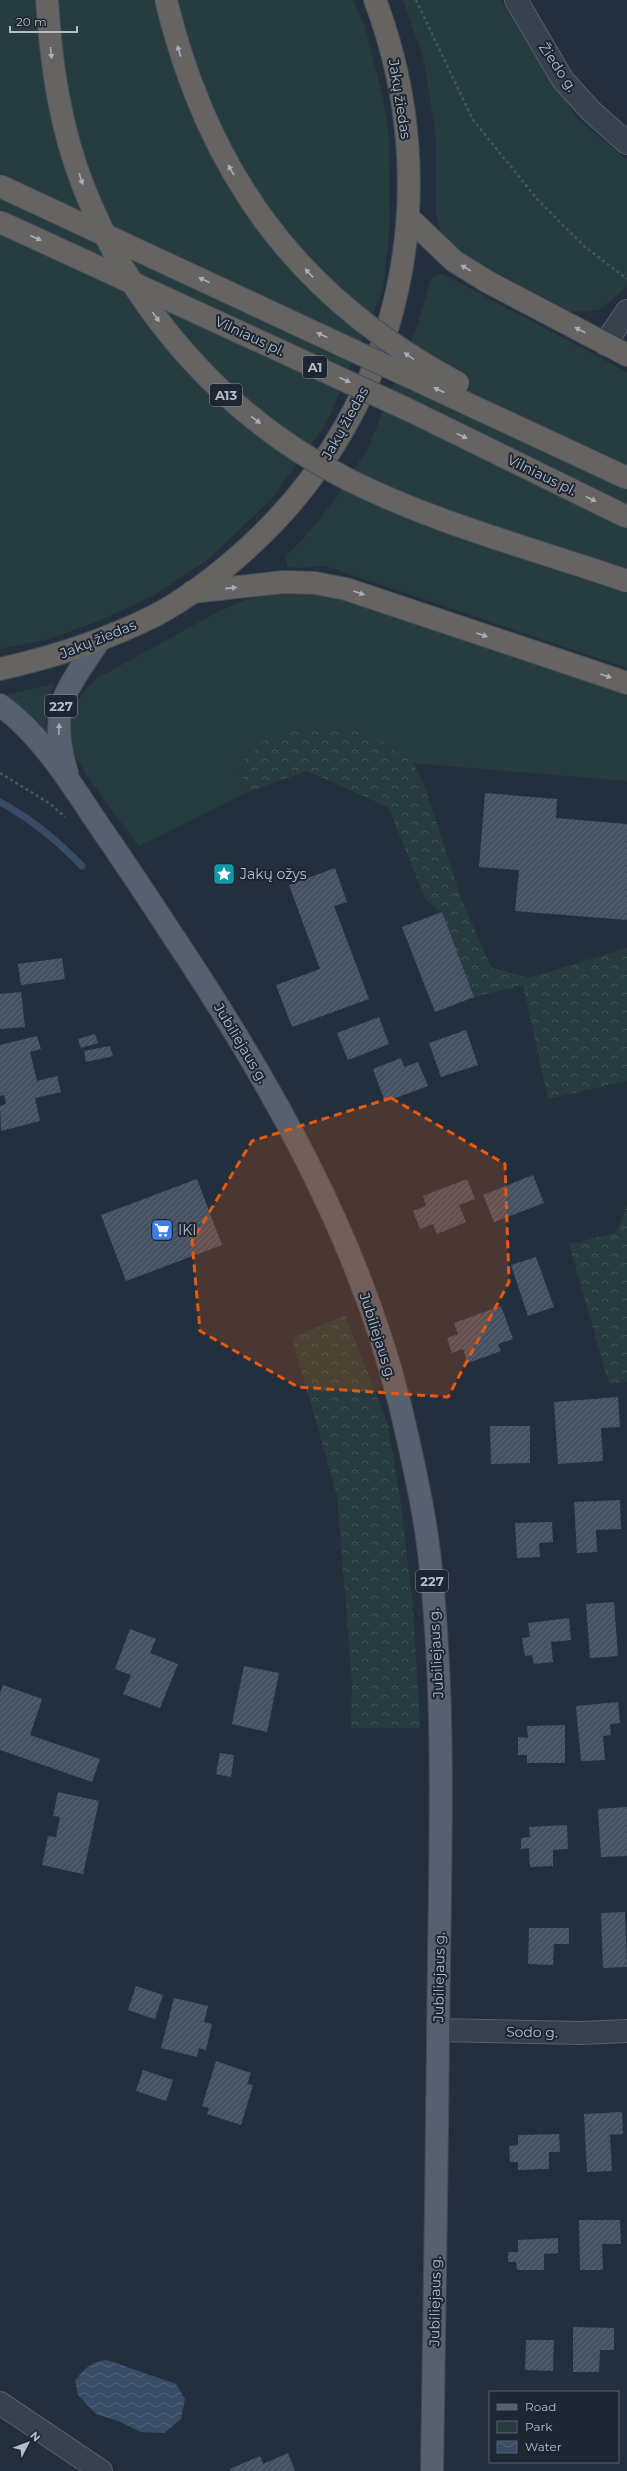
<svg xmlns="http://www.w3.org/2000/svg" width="627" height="2471" font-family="Montserrat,sans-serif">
<defs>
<pattern id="forest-crowns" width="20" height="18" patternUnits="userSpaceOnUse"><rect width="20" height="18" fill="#263c3f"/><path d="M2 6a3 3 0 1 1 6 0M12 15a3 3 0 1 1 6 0" fill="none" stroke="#435659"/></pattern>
<pattern id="water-waves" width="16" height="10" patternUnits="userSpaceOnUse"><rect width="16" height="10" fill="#394c67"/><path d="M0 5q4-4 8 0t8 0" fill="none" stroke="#53647b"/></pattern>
<pattern id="building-hatch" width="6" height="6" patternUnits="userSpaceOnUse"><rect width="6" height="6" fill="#455162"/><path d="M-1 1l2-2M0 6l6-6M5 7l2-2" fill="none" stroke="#5d6877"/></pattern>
</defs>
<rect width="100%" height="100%" fill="#242f3e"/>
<!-- green -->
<g fill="#263c3f">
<polygon points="0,0 353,0 364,24 383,97 389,138 390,223 383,290 326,424 272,499 206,561 153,596 103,619 50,639 0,649"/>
<polygon points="403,0 501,0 577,118 627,160 627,287 599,310 571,312 462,254 443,240 436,215 436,136 423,57"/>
<polygon points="439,274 445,275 627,372 627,668 325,566 297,568 287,566 286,555 304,538 333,502 368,448 418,324 431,278"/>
<path d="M297 591 328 596 463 638 627 694V781L413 763 385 743 238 767 249 792 139 846C122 822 70 762 69 735 68 712 80 694 96 679L221 610 257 595Z"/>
<path d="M54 684C47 702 45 715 47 734L44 737 7 698 8 694Z"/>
</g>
<!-- forest -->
<g fill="url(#forest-crowns)">
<polygon points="355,728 385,743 413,763 425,787 460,896 491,967 528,978 627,948 627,1081 548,1099 523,985 474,997 442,912 426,900 388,807 307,771 249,792 238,767 263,742 299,729"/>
<polygon points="627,1206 627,1382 609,1384 569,1244 616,1233"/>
<polygon points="345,1315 388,1425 401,1504 413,1607 420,1728 351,1728 352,1682 337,1495 292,1338"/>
</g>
<!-- water -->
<path fill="url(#water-waves)" d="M107 2360 176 2384 185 2399 181 2419 164 2433 141 2432 118 2421 96 2414 78 2395 75 2381C85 2368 91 2361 107 2360Z"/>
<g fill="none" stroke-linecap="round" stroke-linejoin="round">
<!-- stream -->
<path stroke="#394c67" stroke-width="7" d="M0 802C32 819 57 840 82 866"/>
</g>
<!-- building -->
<g fill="url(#building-hatch)">
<polygon points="485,793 557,799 556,818 627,824 627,920 515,911 519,870 479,867"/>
<polygon points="335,868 347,902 334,906 369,999 292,1027 276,985 320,969 289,885"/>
<polygon points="442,912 474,997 435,1012 402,927"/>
<polygon points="62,958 65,979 21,985 18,964"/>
<polygon points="21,992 25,1027 0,1029 0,994"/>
<polygon points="379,1017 389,1044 348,1060 337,1033"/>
<polygon points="466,1030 478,1065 441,1077 429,1043"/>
<polygon points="95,1034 98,1043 81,1048 78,1039"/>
<polygon points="37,1036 41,1049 30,1052 37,1081 57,1076 61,1092 35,1098 40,1121 1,1131 0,1106 6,1104 4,1095 0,1096 0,1045"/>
<polygon points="110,1046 113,1056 86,1062 84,1051"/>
<polygon points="401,1058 404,1067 418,1062 428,1086 385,1102 373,1069"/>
<polygon points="533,1175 544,1203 494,1222 483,1195"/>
<polygon points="197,1179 222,1245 126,1281 101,1215"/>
<polygon points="467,1179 475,1199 459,1205 466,1222 437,1234 433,1224 420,1229 413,1211 426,1206 423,1196"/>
<polygon points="536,1257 554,1307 528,1316 511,1265"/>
<polygon points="501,1306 513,1339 498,1344 501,1351 468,1363 463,1349 452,1353 447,1338 458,1334 454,1323"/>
<polygon points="618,1397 620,1427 601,1428 603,1461 558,1464 554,1402"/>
<polygon points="490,1426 530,1426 530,1463 491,1464"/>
<polygon points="620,1500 621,1529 596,1530 597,1552 577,1553 574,1502"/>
<polygon points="552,1522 553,1542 539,1543 540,1557 517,1558 515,1523"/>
<polygon points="614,1602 618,1656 590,1658 586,1604"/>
<polygon points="569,1618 571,1640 551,1642 553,1662 534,1664 532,1655 525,1656 522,1638 530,1637 528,1623"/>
<polygon points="130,1629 156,1639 150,1653 178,1664 160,1708 123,1694 131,1675 115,1669"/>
<polygon points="244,1666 279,1673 267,1732 232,1724"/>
<polygon points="3,1685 42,1699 30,1735 100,1759 92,1782 0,1750 0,1693"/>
<polygon points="618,1702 620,1723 610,1724 611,1735 603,1736 605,1760 581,1761 576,1706"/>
<polygon points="565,1725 565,1763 527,1763 527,1755 518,1755 518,1737 528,1738 527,1726"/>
<polygon points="220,1753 234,1755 231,1777 216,1774"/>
<polygon points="58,1792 99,1801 83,1874 42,1865 48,1836 56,1837 60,1817 53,1816"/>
<polygon points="627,1807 627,1856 601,1857 598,1809"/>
<polygon points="567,1825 568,1849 553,1850 553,1866 530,1867 529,1848 521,1849 521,1838 530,1837 529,1827"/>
<polygon points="625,1912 627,1967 603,1968 601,1913"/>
<polygon points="529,1928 569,1928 569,1944 554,1944 553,1965 528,1964"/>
<polygon points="136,1986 163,1995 155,2019 128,2010"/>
<polygon points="174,1998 208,2006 204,2022 212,2024 206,2050 199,2048 197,2057 161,2048"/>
<polygon points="216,2061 251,2073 247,2084 253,2085 241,2125 207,2114 209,2108 202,2106"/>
<polygon points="143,2070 173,2080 166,2101 136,2091"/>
<polygon points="622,2112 623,2134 610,2135 612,2171 587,2172 584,2114"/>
<polygon points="559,2134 560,2152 549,2152 549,2169 518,2170 518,2162 510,2162 509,2146 518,2145 518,2135"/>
<polygon points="579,2220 620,2220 621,2244 602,2244 603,2270 580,2270"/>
<polygon points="558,2238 558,2253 544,2254 544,2270 517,2270 516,2262 508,2262 508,2252 518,2252 518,2240"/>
<polygon points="573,2327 614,2328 614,2350 600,2350 599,2372 573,2372"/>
<polygon points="526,2340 554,2340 553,2371 525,2370"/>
<polygon points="288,2453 295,2471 231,2471 230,2469 260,2456 263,2464"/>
</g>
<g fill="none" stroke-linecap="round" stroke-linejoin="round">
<!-- minor casing -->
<g stroke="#565f6c" stroke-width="24">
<g id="minor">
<polyline points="516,0 563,80 591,111 627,143"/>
<polyline points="605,344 627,311"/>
<polyline points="438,2030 581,2033 627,2031"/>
<polyline points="0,2403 101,2471"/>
</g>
</g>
<!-- primary casing -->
<g stroke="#414a57" stroke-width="24">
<g id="primary">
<path d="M0 705C40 734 69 780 96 821 123 860 149 899 175 939 271 1083 358 1236 400 1405 411 1451 422 1498 428 1544 445 1682 441 1822 439 1960 437 2130 435 2301 432 2471"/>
<path d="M67 773C48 709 64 693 99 641"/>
</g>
</g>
<!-- trunk casing -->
<g stroke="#434c59" stroke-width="24">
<g id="trunk">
<polyline points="409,218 454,261 488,282 627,355"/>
<polyline points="192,592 284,582 315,583 346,589 627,683"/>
<path d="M0 669C54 657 104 641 154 616 190 597 224 570 253 543 403 403 447 190 375 0"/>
</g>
</g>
<!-- path -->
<g stroke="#44595c" stroke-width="2.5" stroke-dasharray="3 3" stroke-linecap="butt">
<polyline points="416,0 473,120 538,200 584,246 627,279"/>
<polyline points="0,773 49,803 65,817"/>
</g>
<!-- minor -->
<use href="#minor" stroke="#38414e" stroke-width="22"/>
<!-- primary -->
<use href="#primary" stroke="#56606e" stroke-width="22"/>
<!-- trunk -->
<use href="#trunk" stroke="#656462" stroke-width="22"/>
<!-- trunk-bridge casing -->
<g stroke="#434c59" stroke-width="24" stroke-linecap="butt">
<g id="trunk-bridge">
<path d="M47 0C51 64 60 128 84 188 133 313 229 420 349 480 437 524 534 549 627 581"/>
<path d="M166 0C208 174 298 298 458 383"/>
<polyline points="0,186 627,478"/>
<polyline points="0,222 409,410 627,517"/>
</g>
</g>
<!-- trunk-bridge -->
<use href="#trunk-bridge" stroke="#656462" stroke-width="22"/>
</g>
<!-- one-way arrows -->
<defs><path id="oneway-solid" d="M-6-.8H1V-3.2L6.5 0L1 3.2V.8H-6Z"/></defs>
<g fill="#a8afba">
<use href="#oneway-solid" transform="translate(179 51) rotate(-107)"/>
<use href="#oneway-solid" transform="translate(51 53) rotate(84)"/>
<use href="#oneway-solid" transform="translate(231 170) rotate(-120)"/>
<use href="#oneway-solid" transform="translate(81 179) rotate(72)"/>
<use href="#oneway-solid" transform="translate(36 238) rotate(24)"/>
<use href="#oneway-solid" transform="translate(466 268) rotate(-149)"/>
<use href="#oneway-solid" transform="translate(309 273) rotate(-133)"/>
<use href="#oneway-solid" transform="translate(204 280) rotate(-155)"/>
<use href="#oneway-solid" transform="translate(156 317) rotate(54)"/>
<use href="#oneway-solid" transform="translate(580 330) rotate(-152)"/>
<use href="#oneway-solid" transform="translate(322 335) rotate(-155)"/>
<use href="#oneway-solid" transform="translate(409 356) rotate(-146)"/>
<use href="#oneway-solid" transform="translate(345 380) rotate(25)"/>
<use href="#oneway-solid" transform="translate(439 390) rotate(-155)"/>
<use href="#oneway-solid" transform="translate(256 420) rotate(38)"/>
<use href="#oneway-solid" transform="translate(462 436) rotate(26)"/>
<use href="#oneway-solid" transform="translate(591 499) rotate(26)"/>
<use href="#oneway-solid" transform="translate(231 588) rotate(-6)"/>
<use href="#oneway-solid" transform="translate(359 593) rotate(19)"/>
<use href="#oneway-solid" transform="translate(482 635) rotate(19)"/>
<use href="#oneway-solid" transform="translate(606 676) rotate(19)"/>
</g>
<use fill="#a1aab7" href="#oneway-solid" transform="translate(59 729) rotate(-88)"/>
<!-- marked area -->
<path fill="#e8590c" fill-opacity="0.2" stroke="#e8590c" stroke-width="3" stroke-dasharray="8 5" stroke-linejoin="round" d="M391 1098 505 1164 509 1282 448 1397 298 1387 200 1331 192 1241 252 1141Z"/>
<!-- icons -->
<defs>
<g id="sight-square" transform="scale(1.15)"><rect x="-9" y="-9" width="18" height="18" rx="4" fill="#0f9aa8" stroke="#1d2633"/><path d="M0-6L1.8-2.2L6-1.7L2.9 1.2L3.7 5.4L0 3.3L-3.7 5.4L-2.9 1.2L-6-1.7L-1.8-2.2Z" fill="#fff"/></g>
<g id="supermarket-square" transform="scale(1.15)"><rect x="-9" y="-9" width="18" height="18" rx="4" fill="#3f7fe0" stroke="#1d2633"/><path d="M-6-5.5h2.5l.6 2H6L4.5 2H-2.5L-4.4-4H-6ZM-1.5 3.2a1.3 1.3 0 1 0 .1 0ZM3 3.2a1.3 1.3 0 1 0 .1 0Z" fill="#fff"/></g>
</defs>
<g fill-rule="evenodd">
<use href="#sight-square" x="224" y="874"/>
<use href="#supermarket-square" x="162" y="1230"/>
</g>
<g text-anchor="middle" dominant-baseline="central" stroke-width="4" stroke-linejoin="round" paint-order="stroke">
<!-- shield labels -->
<g fill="#1d2633" stroke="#878f9c" stroke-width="1">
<rect x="303" y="356" width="24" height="22" rx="3"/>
<rect x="210" y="384" width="32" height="22" rx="3"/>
<rect x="45" y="695" width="32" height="22" rx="3"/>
<rect x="416" y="1570" width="32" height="22" rx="3"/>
</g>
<g font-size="13" font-weight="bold" fill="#b4bcc9">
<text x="315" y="367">A1</text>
<text x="226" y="395">A13</text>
<text x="61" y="706">227</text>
<text x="432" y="1581">227</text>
</g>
<!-- street labels -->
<g font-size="14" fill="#b4bcc9" stroke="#1d2633">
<text transform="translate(558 67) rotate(56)">Žiedo g.</text>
<text transform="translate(400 99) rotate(81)">Jakų žiedas</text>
<text transform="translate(250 336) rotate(25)">Vilniaus pl.</text>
<text transform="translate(345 423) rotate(-61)">Jakų žiedas</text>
<text transform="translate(542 475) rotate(26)">Vilniaus pl.</text>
<text transform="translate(98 639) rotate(-22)">Jakų žiedas</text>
<text transform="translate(241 1043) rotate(59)">Jubiliejaus g.</text>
<text transform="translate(378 1336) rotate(72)">Jubiliejaus g.</text>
<text transform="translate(436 1653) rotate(-93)">Jubiliejaus g.</text>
<text transform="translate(439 1977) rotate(-89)">Jubiliejaus g.</text>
<text transform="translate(532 2032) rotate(1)">Sodo g.</text>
<text transform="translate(435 2301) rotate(-89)">Jubiliejaus g.</text>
</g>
<!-- poi labels -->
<g font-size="14" fill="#b4bcc9" stroke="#1d2633" text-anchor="start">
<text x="240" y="874">Jakų ožys</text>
<text x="178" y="1230">IKI</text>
</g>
</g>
<!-- legend -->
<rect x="489" y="2391" width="130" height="72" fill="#1d2633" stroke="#59626f"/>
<rect x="497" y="2404" width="20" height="6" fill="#56606e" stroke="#59626f"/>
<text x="525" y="2411" font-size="12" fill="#b4bcc9">Road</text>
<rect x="497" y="2421" width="20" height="12" fill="#263c3f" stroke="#59626f"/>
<text x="525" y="2431" font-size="12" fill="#b4bcc9">Park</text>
<rect x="497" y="2441" width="20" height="12" fill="url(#water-waves)" stroke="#59626f"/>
<text x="525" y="2451" font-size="12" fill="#b4bcc9">Water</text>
<!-- north arrow -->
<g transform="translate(28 2443) rotate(48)" stroke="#1d2633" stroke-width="3" paint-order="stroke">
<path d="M0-3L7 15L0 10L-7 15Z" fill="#b4bcc9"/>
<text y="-6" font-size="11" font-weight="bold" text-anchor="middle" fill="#b4bcc9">N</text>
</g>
<!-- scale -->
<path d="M10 26v6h67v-6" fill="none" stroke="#b4bcc9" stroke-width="2"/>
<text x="16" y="26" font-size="12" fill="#b4bcc9" stroke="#1d2633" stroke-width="3" paint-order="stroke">20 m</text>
</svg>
